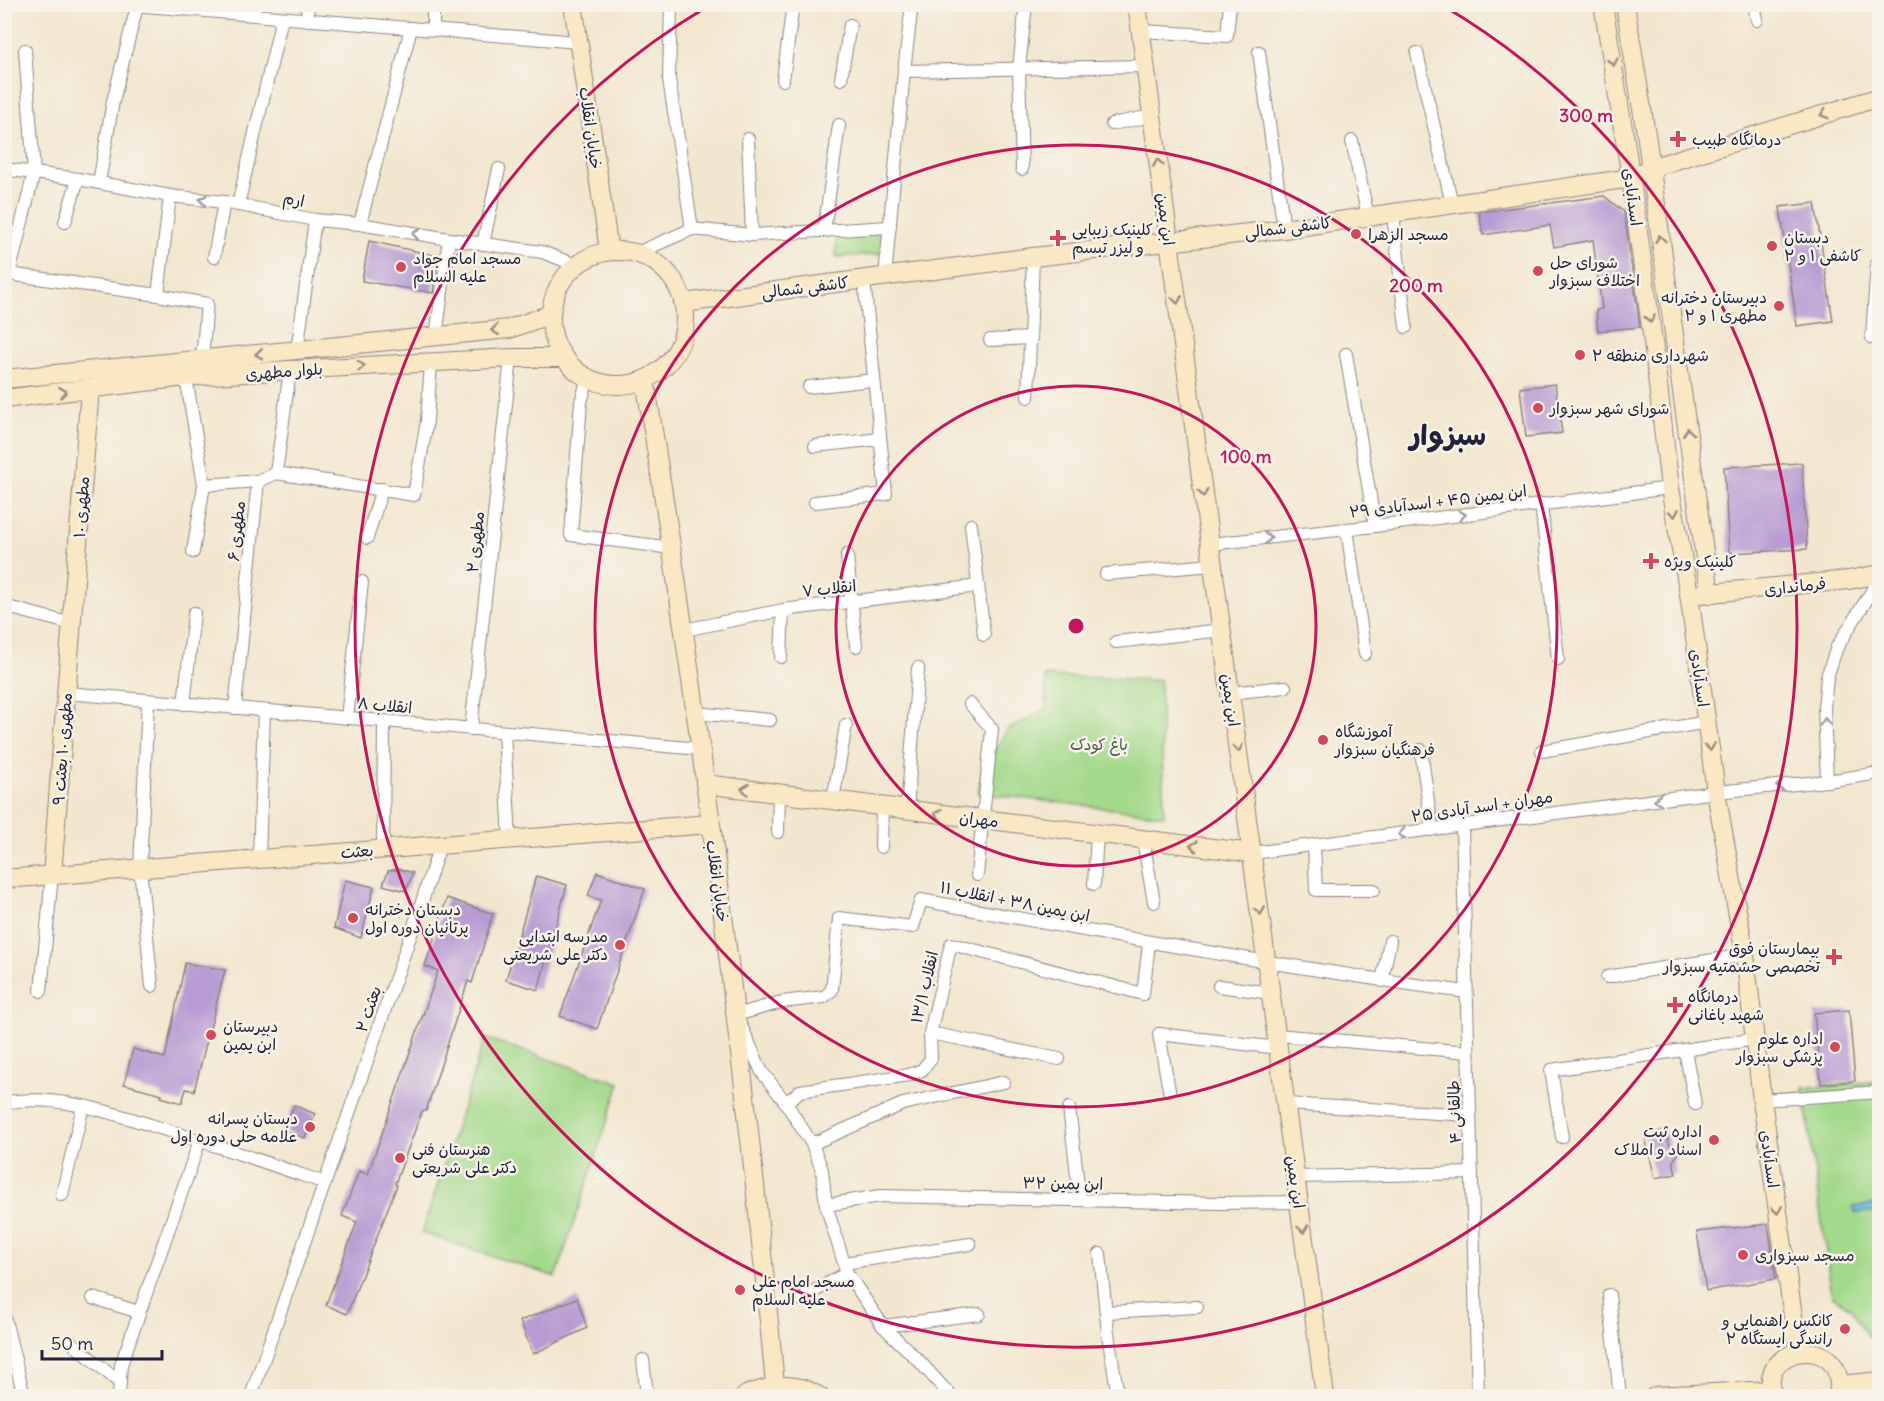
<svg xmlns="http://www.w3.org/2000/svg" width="1884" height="1401" font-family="Delius,'Playpen Sans Arabic',sans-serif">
<rect width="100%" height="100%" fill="#f7f3e8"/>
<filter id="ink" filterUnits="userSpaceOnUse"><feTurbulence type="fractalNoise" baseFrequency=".0167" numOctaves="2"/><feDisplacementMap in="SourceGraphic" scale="12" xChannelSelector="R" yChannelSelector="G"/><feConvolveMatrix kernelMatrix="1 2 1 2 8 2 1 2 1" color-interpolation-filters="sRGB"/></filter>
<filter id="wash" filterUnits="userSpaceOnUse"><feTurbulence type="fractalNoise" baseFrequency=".008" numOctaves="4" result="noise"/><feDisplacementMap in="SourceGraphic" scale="24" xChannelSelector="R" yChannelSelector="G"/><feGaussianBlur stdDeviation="1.35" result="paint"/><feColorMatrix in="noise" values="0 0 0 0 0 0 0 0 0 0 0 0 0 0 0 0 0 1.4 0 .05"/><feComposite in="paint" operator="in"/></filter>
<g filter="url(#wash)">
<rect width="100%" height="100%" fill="#f3e6cf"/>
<!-- green -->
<g fill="#a2d98a" stroke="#627e62" stroke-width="1.5">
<polygon points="883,231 881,254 836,257 837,235"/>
<polygon points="1045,676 1160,680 1164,815 978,793 982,773 1007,730 1047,708"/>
<polygon points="485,1038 620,1083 556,1277 422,1233"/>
<polygon points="1879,1081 1879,1204 1854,1207 1855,1213 1879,1211 1879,1336 1868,1337 1851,1308 1832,1296 1803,1088"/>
</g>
<!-- water -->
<polygon fill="#65bbe2" stroke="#446e8e" stroke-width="1.5" points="1879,1204 1879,1211 1855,1213 1854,1207"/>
<g id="blocks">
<!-- building -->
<g fill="#b89bd3">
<polygon points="1604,196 1624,212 1640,327 1598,331 1596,310 1602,309 1593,240 1554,247 1550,225 1483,235 1479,212"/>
<polygon points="1815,203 1833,321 1797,326 1780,207"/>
<polygon points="369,241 438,256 433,293 362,281"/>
<polygon points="1555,384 1562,433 1526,437 1520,388"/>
<polygon points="1802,463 1807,549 1729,553 1724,467"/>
<polygon points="399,869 413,873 406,891 383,885 388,871"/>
<polygon points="597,872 645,889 597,1029 560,1016 601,900 588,896"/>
<polygon points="536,876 567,885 538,990 506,980"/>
<polygon points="345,880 374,887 361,938 334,928"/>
<polygon points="447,898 493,914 472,983 468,981 426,1111 422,1111 395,1184 397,1185 347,1314 326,1305 357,1222 342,1216 359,1171 368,1174 438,971 425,966"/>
<polygon points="185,963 225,970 194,1091 186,1089 182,1103 161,1097 162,1094 124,1084 133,1049 165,1058"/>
<polygon points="1849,1010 1855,1081 1821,1084 1814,1013"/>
<polygon points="294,1105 315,1114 305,1138 283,1130"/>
<polygon points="1666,1131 1669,1144 1678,1154 1673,1161 1676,1174 1655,1178 1644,1133"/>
<polygon points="1768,1224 1776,1279 1706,1291 1697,1232"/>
<polygon points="577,1298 587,1328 533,1354 520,1321"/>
</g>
</g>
</g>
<g filter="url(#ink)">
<use href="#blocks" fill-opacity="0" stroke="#8a8485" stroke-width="1.5"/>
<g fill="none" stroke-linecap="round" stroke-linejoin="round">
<!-- street casing -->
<g stroke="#8a8485" stroke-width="14">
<g id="street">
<polyline points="122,4 578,42"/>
<polyline points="307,4 308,20"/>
<polyline points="433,4 433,30"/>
<polyline points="1754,4 1757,20"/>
<polyline points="1141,31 1227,36 1230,4"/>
<polyline points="25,50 34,173 9,274 158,295 207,304 202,359"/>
<polyline points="1259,52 1284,229"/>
<polyline points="1417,53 1452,204"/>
<polyline points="904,71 1145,66"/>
<polyline points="841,79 850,25"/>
<polyline points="783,80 793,4"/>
<polyline points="1112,124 1152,116"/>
<polyline points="748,139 752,235"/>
<polyline points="1352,141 1368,217"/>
<polyline points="4,169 78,179 170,196 224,202 315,220 360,224 449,239 542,252 576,265"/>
<polyline points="1022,169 1019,68 1026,4"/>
<polyline points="99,183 113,101 137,6"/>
<polyline points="238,205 282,18"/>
<polyline points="1393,214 1406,327"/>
<polyline points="65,222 78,179"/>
<polyline points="360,224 411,28"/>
<polyline points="692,229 752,235 890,227"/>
<polyline points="824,231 839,125"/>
<polyline points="483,244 499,169"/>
<polyline points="637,253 692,229 669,79 671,4"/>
<polyline points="214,257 224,202"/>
<polyline points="885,277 904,71 912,4"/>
<polyline points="158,295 170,196"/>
<polyline points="436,337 449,239"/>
<polyline points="1872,338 1877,262 1880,262"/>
<polyline points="990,340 1031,338"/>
<polyline points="297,351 315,220"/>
<polyline points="1346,354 1375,526"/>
<polyline points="186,377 204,485 193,552"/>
<polyline points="588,378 581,402 571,535 672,548"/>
<polyline points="809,387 874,380"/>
<polyline points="1028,397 1033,257"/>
<polyline points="815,446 880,439"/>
<polyline points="276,473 414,495 427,421 431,363"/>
<polyline points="204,485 258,481"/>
<polyline points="815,502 886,494 864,280"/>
<polyline points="1541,504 1558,659"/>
<polyline points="971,525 984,635"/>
<polyline points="1347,529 1365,654"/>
<polyline points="367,538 382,489"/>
<polyline points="1210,544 1375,526 1670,488"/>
<polyline points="847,555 856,646"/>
<polyline points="1106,574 1213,565"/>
<polyline points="4,606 72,624"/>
<polyline points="684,630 783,610 978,586"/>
<polyline points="1116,642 1222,630"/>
<polyline points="781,657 783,610"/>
<polyline points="67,693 700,749"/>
<polyline points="1230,693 1285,687"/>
<polyline points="148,701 140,868 152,986"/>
<polyline points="184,704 194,613"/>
<polyline points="970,704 992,729 977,875"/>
<polyline points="235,708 258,481 276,473 290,370"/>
<polyline points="695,713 770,720"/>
<polyline points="347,718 362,582"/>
<polyline points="471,729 511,358"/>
<polyline points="504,732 510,839"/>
<polyline points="1421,750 1432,830"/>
<polyline points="1542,751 1707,722"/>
<polyline points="1827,781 1824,708 1827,677 1837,647 1880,578"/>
<polyline points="833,800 846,725"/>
<polyline points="907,810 918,668"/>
<polyline points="1462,826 1478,1396"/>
<polyline points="778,832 779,794"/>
<polyline points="1143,840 1154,902"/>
<polyline points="1314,845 1316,890 1374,890"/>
<polyline points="881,847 882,806"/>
<polyline points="383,849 384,721"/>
<polyline points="1252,853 1716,792 1827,781 1880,773"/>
<polyline points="259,859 264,711"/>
<polyline points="1094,884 1097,834"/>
<polyline points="1607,977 1745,955"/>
<polyline points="1382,981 1390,941"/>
<polyline points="1219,986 1271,993"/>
<polyline points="41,991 52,875"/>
<polyline points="930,1033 1059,1059"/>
<polyline points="1277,1035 1468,1052"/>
<polyline points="1685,1050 1695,1104"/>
<polyline points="1169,1090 1159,1034 1278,1048"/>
<polyline points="1762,1100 1880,1092"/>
<path d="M4 1103C55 1093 112 1113 160 1128 216 1145 270 1164 325 1183"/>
<polyline points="786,1103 800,1091 909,1075 922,1070 931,1059 930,1033 951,944 1143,994 1149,943"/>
<polyline points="1286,1104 1470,1115"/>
<polyline points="1069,1108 1080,1200"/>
<polyline points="1562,1137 1551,1070 1756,1039"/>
<polyline points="812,1144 903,1104 1004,1082"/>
<polyline points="1296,1177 1472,1173"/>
<polyline points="62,1195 83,1106"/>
<polyline points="826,1205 880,1196 1221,1203 1299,1202"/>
<polyline points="1100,1254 1108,1334 1118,1396"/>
<polyline points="844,1263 970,1244"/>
<polyline points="1609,1295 1620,1396"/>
<polyline points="93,1298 139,1312"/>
<polyline points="800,1299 847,1273"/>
<polyline points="1106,1312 1197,1307"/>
<polyline points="4,1316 24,1396"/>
<polyline points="883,1326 979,1314"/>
<polyline points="70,1341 120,1383"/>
<polyline points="643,1360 647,1396"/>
<polyline points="119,1396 121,1365 200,1140"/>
<polyline points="251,1396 419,911 440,845"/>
<path d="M951 1396 920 1362 883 1326 847 1273 826 1205 822 1170 812 1144 786 1103 762 1072 736 1015 782 1002 824 997 832 990 839 918 913 927 921 900C1102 934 1284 967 1466 992"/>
</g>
</g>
<!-- secondary casing -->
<g stroke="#8a8485" stroke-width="20">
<g id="secondary">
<polyline points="573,4 609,251"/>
<polyline points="1137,4 1325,1396"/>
<polyline points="1603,4 1631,178 1653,342 1670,488 1689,594 1716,792 1745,955 1762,1100 1798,1351"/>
<polyline points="1625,4 1647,140 1710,594"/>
<circle cx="618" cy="318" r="67"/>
<polyline points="684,303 1033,257 1284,229 1631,178 1650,168 1880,97"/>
<polyline points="4,379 509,329 551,314"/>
<path d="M645 380C699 713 744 1049 775 1385"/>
<polyline points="4,399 186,377 290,370 511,358 564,358"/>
<polyline points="1700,594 1849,580 1880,574"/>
<polyline points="705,784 1252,853"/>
<polyline points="52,875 90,389"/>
<polyline points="4,879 710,824"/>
<polyline points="1840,1385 1880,1381"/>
<path d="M745 1396 748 1394C776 1385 793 1381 819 1396"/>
<polyline points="1655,1396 1771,1390"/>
<path d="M1773 1396C1755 1344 1849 1331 1838 1396"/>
</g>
</g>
<!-- street -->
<use href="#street" stroke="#fff" stroke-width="12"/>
<!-- secondary -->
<use href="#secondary" stroke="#fae7c3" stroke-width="18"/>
</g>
<!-- one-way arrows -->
<defs><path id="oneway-chevron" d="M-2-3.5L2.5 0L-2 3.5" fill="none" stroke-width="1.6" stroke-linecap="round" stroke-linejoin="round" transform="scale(1.5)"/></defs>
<g stroke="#998e86">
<use href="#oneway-chevron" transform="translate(1613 62) rotate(81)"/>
<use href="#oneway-chevron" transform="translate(1824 114) rotate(163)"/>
<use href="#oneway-chevron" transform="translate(1158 163) rotate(-97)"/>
<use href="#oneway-chevron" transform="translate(1660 239) rotate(-99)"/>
<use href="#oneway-chevron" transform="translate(1177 300) rotate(82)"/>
<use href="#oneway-chevron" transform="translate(1650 319) rotate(81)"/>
<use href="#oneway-chevron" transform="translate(495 330) rotate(173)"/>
<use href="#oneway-chevron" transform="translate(259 354) rotate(175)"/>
<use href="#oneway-chevron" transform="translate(361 366) rotate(-3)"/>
<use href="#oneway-chevron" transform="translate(63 392) rotate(-7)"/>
<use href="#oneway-chevron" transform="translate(1688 432) rotate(-98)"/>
<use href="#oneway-chevron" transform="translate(1203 493) rotate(82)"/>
<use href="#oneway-chevron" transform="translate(1674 513) rotate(80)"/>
<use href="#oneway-chevron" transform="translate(1710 747) rotate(83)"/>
<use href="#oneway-chevron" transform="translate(1238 748) rotate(82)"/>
<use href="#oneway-chevron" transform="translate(745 789) rotate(-173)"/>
<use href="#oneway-chevron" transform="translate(938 814) rotate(-173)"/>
<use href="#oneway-chevron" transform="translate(1194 846) rotate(-173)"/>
<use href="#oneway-chevron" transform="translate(1260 911) rotate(82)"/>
<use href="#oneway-chevron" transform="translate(1777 1210) rotate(82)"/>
<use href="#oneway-chevron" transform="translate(1303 1229) rotate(82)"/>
</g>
<g stroke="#9c9ca7">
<use href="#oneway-chevron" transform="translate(203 200) rotate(-173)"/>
<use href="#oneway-chevron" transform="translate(416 234) rotate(-170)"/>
<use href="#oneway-chevron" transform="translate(1462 515) rotate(-7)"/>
<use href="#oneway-chevron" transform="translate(1268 538) rotate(-6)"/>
<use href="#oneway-chevron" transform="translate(1825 722) rotate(-93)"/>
<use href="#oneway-chevron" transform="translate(1780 786) rotate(174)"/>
<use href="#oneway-chevron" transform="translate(1658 800) rotate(172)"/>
<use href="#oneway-chevron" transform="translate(1402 834) rotate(172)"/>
</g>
</g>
<!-- distance rings -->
<g fill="none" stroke="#c2185b" stroke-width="3">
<circle cx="1076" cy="626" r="240"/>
<circle cx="1076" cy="626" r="481"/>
<path d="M1442 5A721 721 0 1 1 710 5"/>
</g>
<!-- markers -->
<g fill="#d1495b" stroke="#f7f3e8" stroke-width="2">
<path d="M1675 130h6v6h6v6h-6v6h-6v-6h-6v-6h6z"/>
<circle cx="1356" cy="234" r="6"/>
<path d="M1055 229h6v6h6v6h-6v6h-6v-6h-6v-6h6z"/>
<circle cx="1772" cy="246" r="6"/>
<circle cx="401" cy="267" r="6"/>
<circle cx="1538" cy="271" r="6"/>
<circle cx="1779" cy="306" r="6"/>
<circle cx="1580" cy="355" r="6"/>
<circle cx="1538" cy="408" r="6"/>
<path d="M1648 552h6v6h6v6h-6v6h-6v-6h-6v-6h6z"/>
<circle cx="1323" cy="740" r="6"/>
<circle cx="353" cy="918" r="6"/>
<circle cx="620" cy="945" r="6"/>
<path d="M1831 948h6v6h6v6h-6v6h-6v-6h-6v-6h6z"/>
<path d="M1672 996h6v6h6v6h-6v6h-6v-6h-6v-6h6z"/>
<circle cx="211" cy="1035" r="6"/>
<circle cx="1835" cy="1047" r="6"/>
<circle cx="310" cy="1127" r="6"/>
<circle cx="1714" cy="1140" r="6"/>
<circle cx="400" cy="1158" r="6"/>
<circle cx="1743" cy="1255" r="6"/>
<circle cx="740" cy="1290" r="6"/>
<circle cx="1845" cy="1329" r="6"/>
</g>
<g text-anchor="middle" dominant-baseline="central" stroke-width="5" stroke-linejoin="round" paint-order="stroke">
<!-- street labels -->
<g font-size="16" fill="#22223b" stroke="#f7f3e8">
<text transform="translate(591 128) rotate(82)">خیابان انقلاب</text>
<text transform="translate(1633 197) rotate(82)">اسدآبادی</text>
<text transform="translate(294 199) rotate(11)">ارم</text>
<text transform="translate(1166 219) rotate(83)">ابن یمین</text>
<text transform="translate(1288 227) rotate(-7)">کاشفی شمالی</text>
<text transform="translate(805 287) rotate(-7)">کاشفی شمالی</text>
<text transform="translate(284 371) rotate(-4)">بلوار مطهری</text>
<text transform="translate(1438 501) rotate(-7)">ابن یمین ۴۵ + اسدآبادی ۲۹</text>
<text transform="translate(81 507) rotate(-86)">مطهری ۱۰</text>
<text transform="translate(236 531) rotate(-84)">مطهری ۶</text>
<text transform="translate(475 542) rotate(-84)">مطهری ۲</text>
<text transform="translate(1795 586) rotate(-6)">فرمانداری</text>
<text transform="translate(829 588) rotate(-6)">انقلاب ۷</text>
<text transform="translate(1700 678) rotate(82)">اسدآبادی</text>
<text transform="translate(1231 700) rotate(82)">ابن یمین</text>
<text transform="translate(385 705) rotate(5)">انقلاب ۸</text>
<text transform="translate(62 749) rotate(-86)">مطهری ۱۰ بعثت ۹</text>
<text transform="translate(1482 806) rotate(-8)">مهران + اسد آبادی ۲۵</text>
<text transform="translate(979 819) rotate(7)">مهران</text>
<text transform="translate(357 851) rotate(-4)">بعثت</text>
<text transform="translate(718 881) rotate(82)">خیابان انقلاب</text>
<text transform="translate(1015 901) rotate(11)">ابن یمین ۳۸ + انقلاب ۱۱</text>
<text transform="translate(924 987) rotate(-77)">انقلاب ۱۳/۱</text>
<text transform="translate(368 1009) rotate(-71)">بعثت ۲</text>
<text transform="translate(1454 1112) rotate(-92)">طالقانی ۴</text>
<text transform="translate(1770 1159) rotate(82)">اسدآبادی</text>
<text transform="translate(1296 1182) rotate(82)">ابن یمین</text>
<text transform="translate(1063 1183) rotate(1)">ابن یمین ۳۲</text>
</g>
<!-- poi labels -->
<g font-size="16" fill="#22223b" stroke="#f7f3e8" text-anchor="start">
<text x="1692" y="139">درمانگاه طبیب</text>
<text x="1072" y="229">کلینیک زیبایی<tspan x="1072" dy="18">و لیزر تبسم</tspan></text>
<text x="1368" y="234">مسجد الزهرا</text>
<text x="1784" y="237">دبستان<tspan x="1784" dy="18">کاشفی ۱ و ۲</tspan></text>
<text x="413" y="258">مسجد امام جواد<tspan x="413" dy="18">علیه السلام</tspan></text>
<text x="1550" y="262">شورای حل<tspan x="1550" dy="18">اختلاف سبزوار</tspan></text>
<text x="1767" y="297" text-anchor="end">دبیرستان دخترانه<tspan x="1767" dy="18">مطهری ۱ و ۲</tspan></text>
<text x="1592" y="355">شهرداری منطقه ۲</text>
<text x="1550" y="408">شورای شهر سبزوار</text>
<text x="1664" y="561">کلینیک ویژه</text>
<text x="1335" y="731">آموزشگاه<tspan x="1335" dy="18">فرهنگیان سبزوار</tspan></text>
<text x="365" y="909">دبستان دخترانه<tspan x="365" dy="18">پرتانیان دوره اول</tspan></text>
<text x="608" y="936" text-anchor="end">مدرسه ابتدایی<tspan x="608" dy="18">دکتر علی شریعتی</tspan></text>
<text x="1820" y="948" text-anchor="end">بیمارستان فوق<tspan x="1820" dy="18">تخصصی حشمتیه سبزوار</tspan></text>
<text x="1688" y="996">درمانگاه<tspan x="1688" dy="18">شهید باغانی</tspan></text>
<text x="223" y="1026">دبیرستان<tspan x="223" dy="18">ابن یمین</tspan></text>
<text x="1823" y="1038" text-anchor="end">اداره علوم<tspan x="1823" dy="18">پزشکی سبزوار</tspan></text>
<text x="298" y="1118" text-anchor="end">دبستان پسرانه<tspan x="298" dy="18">علامه حلی دوره اول</tspan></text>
<text x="1702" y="1131" text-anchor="end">اداره ثبت<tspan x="1702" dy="18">اسناد و املاک</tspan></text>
<text x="412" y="1149">هنرستان فنی<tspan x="412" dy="18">دکتر علی شریعتی</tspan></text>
<text x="1755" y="1255">مسجد سبزواری</text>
<text x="752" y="1281">مسجد امام علی<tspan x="752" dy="18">علیه السلام</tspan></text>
<text x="1833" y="1320" text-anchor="end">کانکس راهنمایی و<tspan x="1833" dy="18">رانندگی ایستگاه ۲</tspan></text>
</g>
<!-- park labels -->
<g font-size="16" fill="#485953" stroke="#f7f3e8">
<text x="1099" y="744">باغ کودک</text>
</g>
<!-- town labels -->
<g font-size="28" font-weight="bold" fill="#22223b" stroke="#f7f3e8">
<text x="1448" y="435">سبزوار</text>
</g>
</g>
<circle cx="1076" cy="626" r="9" fill="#c2185b" stroke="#f7f3e8" stroke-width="3"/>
<g font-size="18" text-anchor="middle" font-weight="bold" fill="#c2185b" stroke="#f7f3e8" stroke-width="5" stroke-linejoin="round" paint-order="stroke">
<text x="1586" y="122">300 m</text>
<text x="1416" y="292">200 m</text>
<text x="1246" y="463">100 m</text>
</g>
<!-- margin -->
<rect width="1884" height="1401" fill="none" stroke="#f7f3e8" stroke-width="24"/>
<!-- scale -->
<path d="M42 1350v9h120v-9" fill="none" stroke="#22223b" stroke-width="3"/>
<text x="51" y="1350" font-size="18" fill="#22223b" stroke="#f7f3e8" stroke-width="4.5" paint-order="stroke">50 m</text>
</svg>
